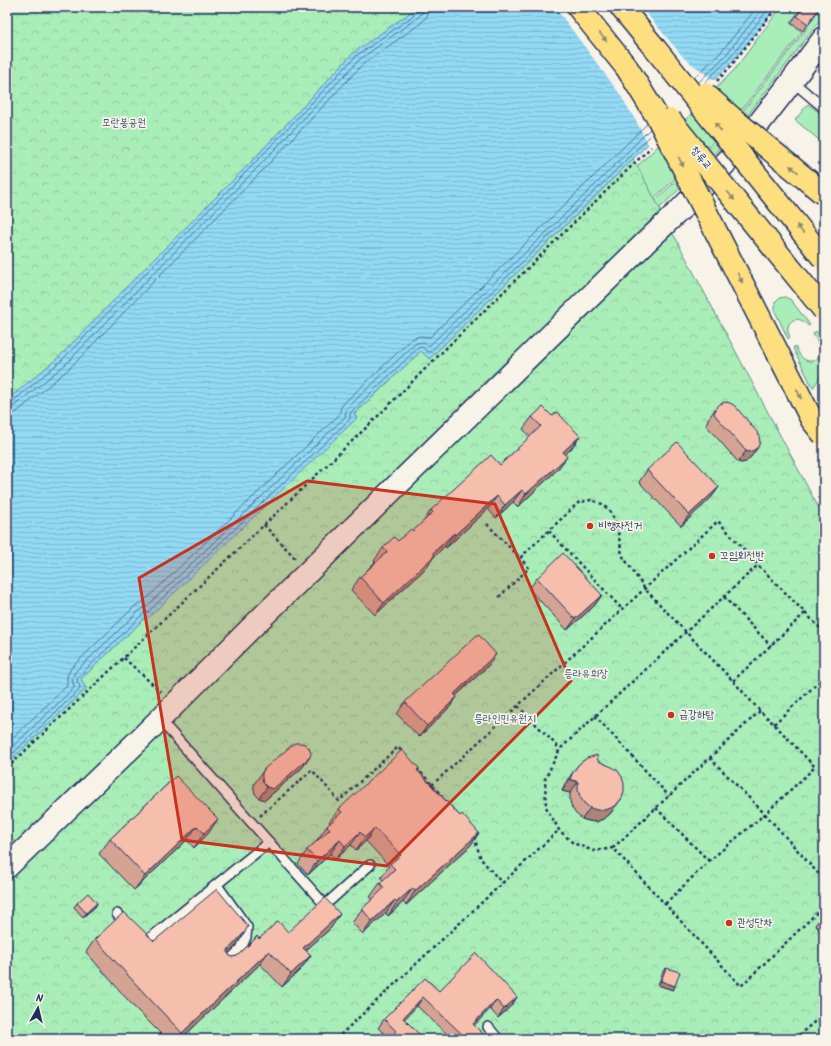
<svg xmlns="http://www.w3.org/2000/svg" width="831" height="1046" font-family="Kalam,'Poor Story',sans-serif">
<defs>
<pattern id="park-crowns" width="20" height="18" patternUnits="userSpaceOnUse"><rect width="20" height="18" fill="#a9edb8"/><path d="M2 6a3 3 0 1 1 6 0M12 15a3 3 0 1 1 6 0" fill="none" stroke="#91cca1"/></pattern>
<pattern id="water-rules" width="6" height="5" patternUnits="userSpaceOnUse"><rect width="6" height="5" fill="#92d9f4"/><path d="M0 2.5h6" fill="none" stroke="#7dbbd4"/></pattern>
</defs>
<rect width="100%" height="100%" fill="#f7f3e8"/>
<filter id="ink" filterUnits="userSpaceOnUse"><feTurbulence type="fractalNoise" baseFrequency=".025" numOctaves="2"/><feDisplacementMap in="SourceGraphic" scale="8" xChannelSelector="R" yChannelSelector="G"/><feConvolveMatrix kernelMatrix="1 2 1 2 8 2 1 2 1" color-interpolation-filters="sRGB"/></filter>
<g filter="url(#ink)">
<!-- grass -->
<g fill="#a9edb8" stroke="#628e8b">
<polygon points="781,7 802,7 790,23 802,32 728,127 690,166 654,198 629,174 695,110 735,69"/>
<polygon points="817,12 823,16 761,98 734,133 695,174 301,556 655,200 691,168 729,129 804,32"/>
<polygon points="808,104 824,116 824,144 795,120"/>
<path d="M785 297 791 300 810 325 808 326C798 312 782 322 790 337L788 339 775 311V302L779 298Z"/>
<path d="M816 331 824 342V371L813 388 793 348 795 346C798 351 800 357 804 359 813 365 822 357 820 348 819 343 815 338 813 334Z"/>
</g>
<!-- park -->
<g fill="url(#park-crowns)" stroke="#628e8b">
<polygon points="7,7 416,7 411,12 353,53 251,162 145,268 59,357 7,400"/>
<polygon points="633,158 824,518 824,1039 7,1039 7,764 86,689 81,679 146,617 357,418 354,415 421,351 429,359 603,189"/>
</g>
<!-- water -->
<polygon fill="url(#water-rules)" stroke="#6295b8" points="416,7 775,7 769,16 732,62 429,359 421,351 354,414 357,418 148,618 146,617 81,679 86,689 7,764 7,400 59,357 145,268 251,162 353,53 411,12"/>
<!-- pier -->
<polygon fill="#f7f3e8" points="555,7 641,7 684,58 715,81 649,146 636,121 619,93"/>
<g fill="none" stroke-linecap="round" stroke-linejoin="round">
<!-- shore -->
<g stroke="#4b739a" stroke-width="1">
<polyline points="694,78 721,52 757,7"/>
<polyline points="705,82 729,59 770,7"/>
<polyline points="698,83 725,56 764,7"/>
<polyline points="7,403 10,403 18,397 62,360 148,271 253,165 356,56 413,16 418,10 418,7"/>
<polyline points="7,408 14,406 66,364 152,275 257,168 359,60 416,19 422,13 423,7"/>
<polyline points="7,414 13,414 18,411 70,368 156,279 261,172 363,64 420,24 427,16 429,7"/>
<polyline points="7,743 67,686 67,676 71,668 135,606 143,602 339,415 341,407 344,403 412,339 419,336 430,337 592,178 647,124"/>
<path d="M7 752 74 688V686L72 679 75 672 139 611 146 607 345 417 346 411 348 407 415 344C423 340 425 346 430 345L597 183 650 129"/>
<polyline points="7,759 80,689 80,687 77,680 79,676 143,614 148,612 350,419 350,414 352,411 418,348 422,347 428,352 430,352 600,186 652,134"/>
</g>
<!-- lane casing -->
<g stroke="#1b2f5e" stroke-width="12">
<g id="lane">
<polyline points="792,81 824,108"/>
<polyline points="159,720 170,731 325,905 370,865"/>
<polyline points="217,885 247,927 246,937 241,949 224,965"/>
<polyline points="117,914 127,925"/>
<polyline points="142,943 143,944 269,842"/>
<polyline points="488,1027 498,1039"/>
</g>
</g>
<!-- secondary casing -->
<g stroke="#1b2f5e" stroke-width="25">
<polyline id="secondary" points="7,867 141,738 250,629 647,241 683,207 739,149 785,90 824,38"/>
</g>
<!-- primary casing -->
<g stroke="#1b2f5e" stroke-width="25">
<g id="primary">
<polyline points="578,7 627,68"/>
<polyline points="621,7 653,46"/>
</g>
</g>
<!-- path -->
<g stroke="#1b2f5e" stroke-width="2.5" stroke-dasharray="3 3" stroke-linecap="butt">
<polyline points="717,81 730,67 777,7"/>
<polyline points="487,524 520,558 578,503 585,501 591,500 602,504 610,511 617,526 622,555 645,589 686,632 733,681 760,711 774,724 815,767 765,814 709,861 665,904"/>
<polyline points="264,525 296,559"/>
<polyline points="549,531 622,609"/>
<polyline points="499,597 529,568 520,558"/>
<polyline points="724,597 771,646"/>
<polyline points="124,658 161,692"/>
<polyline points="733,681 805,613"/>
<polyline points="518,706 560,749"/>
<polyline points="760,711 613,848 741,986 824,906"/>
<polyline points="595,716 669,796"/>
<polyline points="774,724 824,677"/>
<polyline points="710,758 765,814 824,880"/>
<polyline points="7,768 264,525 370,424 431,363 651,147"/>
<polyline points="417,768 442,796"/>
<polyline points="432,785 718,521 758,565 824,632"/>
<polyline points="656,808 709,861"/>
<polyline points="260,816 312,770 339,801 398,747 403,753"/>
<polyline points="474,837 481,859 502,883"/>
<polyline points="613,848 594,851 573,843 559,830 546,807 545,779 560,749 758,565"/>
<polyline points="336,1039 559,830"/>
<polyline points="794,1039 824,1014"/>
</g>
<!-- lane -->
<use href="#lane" stroke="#f7f3e8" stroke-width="9"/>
<!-- secondary -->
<use href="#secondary" stroke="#f7f3e8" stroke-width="22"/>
<!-- primary -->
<use href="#primary" stroke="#fedf80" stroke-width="22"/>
<!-- primary-bridge casing -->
<g stroke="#1b2f5e" stroke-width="25" stroke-linecap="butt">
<g id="primary-bridge">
<polyline points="653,46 824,259"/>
<polyline points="627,68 659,120 812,420 824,435"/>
<polyline points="705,94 732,118 824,194"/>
<polyline points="670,120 824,310"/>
</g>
</g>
<!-- primary-bridge -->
<use href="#primary-bridge" stroke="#fedf80" stroke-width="22"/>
</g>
<!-- wall -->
<g fill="#d4a394" stroke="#1b2f5e">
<polygon points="803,7 820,7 803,31 791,23"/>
<polygon points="716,408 758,447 750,458 746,462 741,463 738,462 706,425 708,419"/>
<polygon points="552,416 580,436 571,449 565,454 558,469 518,507 513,502 496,518 488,509 446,548 445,546 433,558 426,568 375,615 351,590 360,577 375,562 374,561 383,548 398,541 413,531 423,522 431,510 500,465 530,437 523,429 532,417"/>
<polygon points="647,470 719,487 711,498 681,526 639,482"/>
<polygon points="537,578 602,595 594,606 567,630 529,589"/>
<polygon points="489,665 456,696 457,697 449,708 419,737 397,714 405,702"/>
<polygon points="310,757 302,768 265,800 259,798 255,794 254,789 254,784 265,768"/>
<polygon points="598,761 614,809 609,815 603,819 596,822 589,821 582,819 576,814 572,808 570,801 570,793 562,791 565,783 579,764"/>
<polygon points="419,768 418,770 460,816 479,833 470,846 406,905 403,902 388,916 386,913 363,934 352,923 362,909 373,899 370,897 380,883 383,880 381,878 389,866 366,841 356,850 351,845 336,859 330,854 308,875 298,864 307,850 318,840 317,840 327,826 330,823 329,822 339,809"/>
<polygon points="176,776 208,834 194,848 187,840 134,890 99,854 110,839"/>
<polygon points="77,903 97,903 95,907 83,917 74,907"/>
<polygon points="824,913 824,935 815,925"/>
<polygon points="331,928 306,950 311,955 301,969 282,987 260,964 181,1039 166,1039 134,1007 86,952 95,939 154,941 245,932 236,946 228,953 229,955 232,957 237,956 253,941 257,936 259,939"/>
<polygon points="666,968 675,986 673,990 658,985 663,971"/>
<polygon points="425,978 439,991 517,997 511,1006 498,1018 490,1009 474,1025 486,1039 452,1039 417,1006 404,1019 424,1039 389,1038 378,1028 384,1019"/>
</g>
<!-- shaded-wall -->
<g fill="#ac8578" stroke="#1b2f5e">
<polygon points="580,436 571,449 554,465 563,452"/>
<polygon points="758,447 750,458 746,462 741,463 738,462 746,451"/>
<polygon points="567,457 558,469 518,507 526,494"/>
<polygon points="719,487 711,498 681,526 689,515"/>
<polygon points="522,490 513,502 496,518 505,505"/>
<polygon points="497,496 488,509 446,548 455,535"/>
<polygon points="454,533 445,546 433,558 426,568 375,615 384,603 433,553"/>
<polygon points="602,595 594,606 567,630 575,619"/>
<polygon points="496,654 489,665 446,705 454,694"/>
<polygon points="457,697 449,708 419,737 427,726"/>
<polygon points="310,757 302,768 265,800 259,798 267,787"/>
<polygon points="570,779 578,782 570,793 562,791"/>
<polygon points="622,798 609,815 603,819 596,822 589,821 582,819 590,808"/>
<polygon points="218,819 208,834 194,848 204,833"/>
<polygon points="197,826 187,840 134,890 145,876"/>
<polygon points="375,828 366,841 356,850 365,837"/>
<polygon points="360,832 351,845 336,859 345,846"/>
<polygon points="479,833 470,846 406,905 415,891"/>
<polygon points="340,840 330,854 308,875 317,861"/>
<polygon points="413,888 403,902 388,916 397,902"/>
<polygon points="395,900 386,913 363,934 372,921"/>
<polygon points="97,903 95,907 83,917 86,913"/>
<polygon points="340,914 331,928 294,961 303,948"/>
<polygon points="245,932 236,946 218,963 228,950"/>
<polygon points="269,951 260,964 181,1039 178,1039 182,1033"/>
<polygon points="311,955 301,969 282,987 291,974"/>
<polygon points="661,981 675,986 673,990 658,985"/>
<polygon points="423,997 417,1006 397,1027 403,1018"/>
<polygon points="517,997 511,1006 498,1018 504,1009"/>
<polygon points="496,1000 490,1009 467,1033 473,1024"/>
</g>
<!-- building -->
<g fill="#f6beac" stroke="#1b2f5e">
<polygon points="803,7 820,7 808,24 797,16"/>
<polygon points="725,402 730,403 735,406 757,432 759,436 760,442 758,447 754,450 749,452 746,451 714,414 716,408 720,404"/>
<polygon points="543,407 552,416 557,412 580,436 563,452 567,457 526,494 522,490 505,505 497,496 455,535 454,533 433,553 435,555 384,603 360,577 387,552 383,548 394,537 398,541 411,529 413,531 433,512 431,510 491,455 500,465 541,426 532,417"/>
<polygon points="677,442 719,487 689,515 647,470"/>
<polygon points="563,553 602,595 575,619 537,578"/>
<polygon points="478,634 496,654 454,694 457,697 427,726 405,702"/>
<polygon points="295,743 300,743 305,744 309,748 311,753 310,757 273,789 267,787 263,783 262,778 262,773 265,768 291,746"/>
<polygon points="402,750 419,768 417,770 460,816 462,814 479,833 415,891 413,888 397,902 395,900 372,921 362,909 384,888 380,883 395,869 390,864 401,855 375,828 365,837 360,832 345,846 340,840 317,861 307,850 330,829 327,826 342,812 339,809"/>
<polygon points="597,755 598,761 612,767 618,771 622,777 624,784 624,791 622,798 617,804 611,808 604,810 597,810 590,808 584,803 580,797 578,790 578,782 570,779 573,772 579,764 587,758"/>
<polygon points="176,776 218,819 204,833 197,826 145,876 110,839"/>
<polygon points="217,889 248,926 245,932 228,950 228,953 229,955 232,957 237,956 254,940 257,936 259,939 278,921 288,932 325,898 340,914 303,948 311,955 291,974 269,951 182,1033 144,993 95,939 124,912 154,941"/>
<polygon points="88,893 97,903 86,913 77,903"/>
<polygon points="476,953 517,997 504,1009 496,1000 473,1024 487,1038 486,1039 467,1039 423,997 403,1018 424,1039 388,1039 396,1031 384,1019 425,978 439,991"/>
<polygon points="666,968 680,972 675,986 661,981"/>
</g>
<!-- one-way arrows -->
<defs><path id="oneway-solid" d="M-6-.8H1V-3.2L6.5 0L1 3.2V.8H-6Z"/></defs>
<g fill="#8c876f">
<use href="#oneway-solid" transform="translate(603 37) rotate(51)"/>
<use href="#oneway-solid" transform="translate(718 127) rotate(-129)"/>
<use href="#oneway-solid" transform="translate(681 162) rotate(63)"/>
<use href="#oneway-solid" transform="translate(794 169) rotate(-141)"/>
<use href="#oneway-solid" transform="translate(731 196) rotate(51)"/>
<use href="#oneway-solid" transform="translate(800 229) rotate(-129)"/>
<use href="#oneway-solid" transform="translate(740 278) rotate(63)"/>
<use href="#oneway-solid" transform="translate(799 394) rotate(63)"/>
</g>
</g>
<!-- marked area -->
<path fill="#c8321e" fill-opacity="0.2" stroke="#c8321e" stroke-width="3" stroke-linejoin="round" d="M307 481 495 504 571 681 387 866 182 840 139 578Z"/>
<!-- markers -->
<g fill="#c8321e" stroke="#f7f3e8" stroke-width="1.5">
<circle cx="590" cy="526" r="4"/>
<circle cx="712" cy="556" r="4"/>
<circle cx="671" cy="715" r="4"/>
<circle cx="729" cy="923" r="4"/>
</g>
<g text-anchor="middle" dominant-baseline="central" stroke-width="3.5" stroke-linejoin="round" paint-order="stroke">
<!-- park labels -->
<g font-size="11" fill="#375570" stroke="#f7f3e8">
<text x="124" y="123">모란봉공원</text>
<text x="586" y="674">릉라유희장</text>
<text x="505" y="719">릉라인민유원지</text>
</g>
<!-- street labels -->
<g font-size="11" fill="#1b2f5e" stroke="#f7f3e8">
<text transform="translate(701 158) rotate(51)">청류교</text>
</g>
<!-- poi labels -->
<g font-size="11" fill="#1b2f5e" stroke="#f7f3e8" text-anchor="start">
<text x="598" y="526">비행자전거</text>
<text x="720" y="556">꼬임회전반</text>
<text x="679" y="715">급강하탑</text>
<text x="737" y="923">관성단차</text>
</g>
</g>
<!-- margin -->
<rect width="831" height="1046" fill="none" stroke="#f7f3e8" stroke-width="24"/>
<rect x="12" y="12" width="807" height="1022" fill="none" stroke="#1b2f5e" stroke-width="1.5" filter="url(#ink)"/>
<!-- north arrow -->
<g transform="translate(38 1008) rotate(8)" stroke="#f7f3e8" stroke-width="3" paint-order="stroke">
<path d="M0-3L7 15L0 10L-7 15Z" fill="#1b2f5e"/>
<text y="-6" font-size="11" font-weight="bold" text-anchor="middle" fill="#1b2f5e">N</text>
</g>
</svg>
